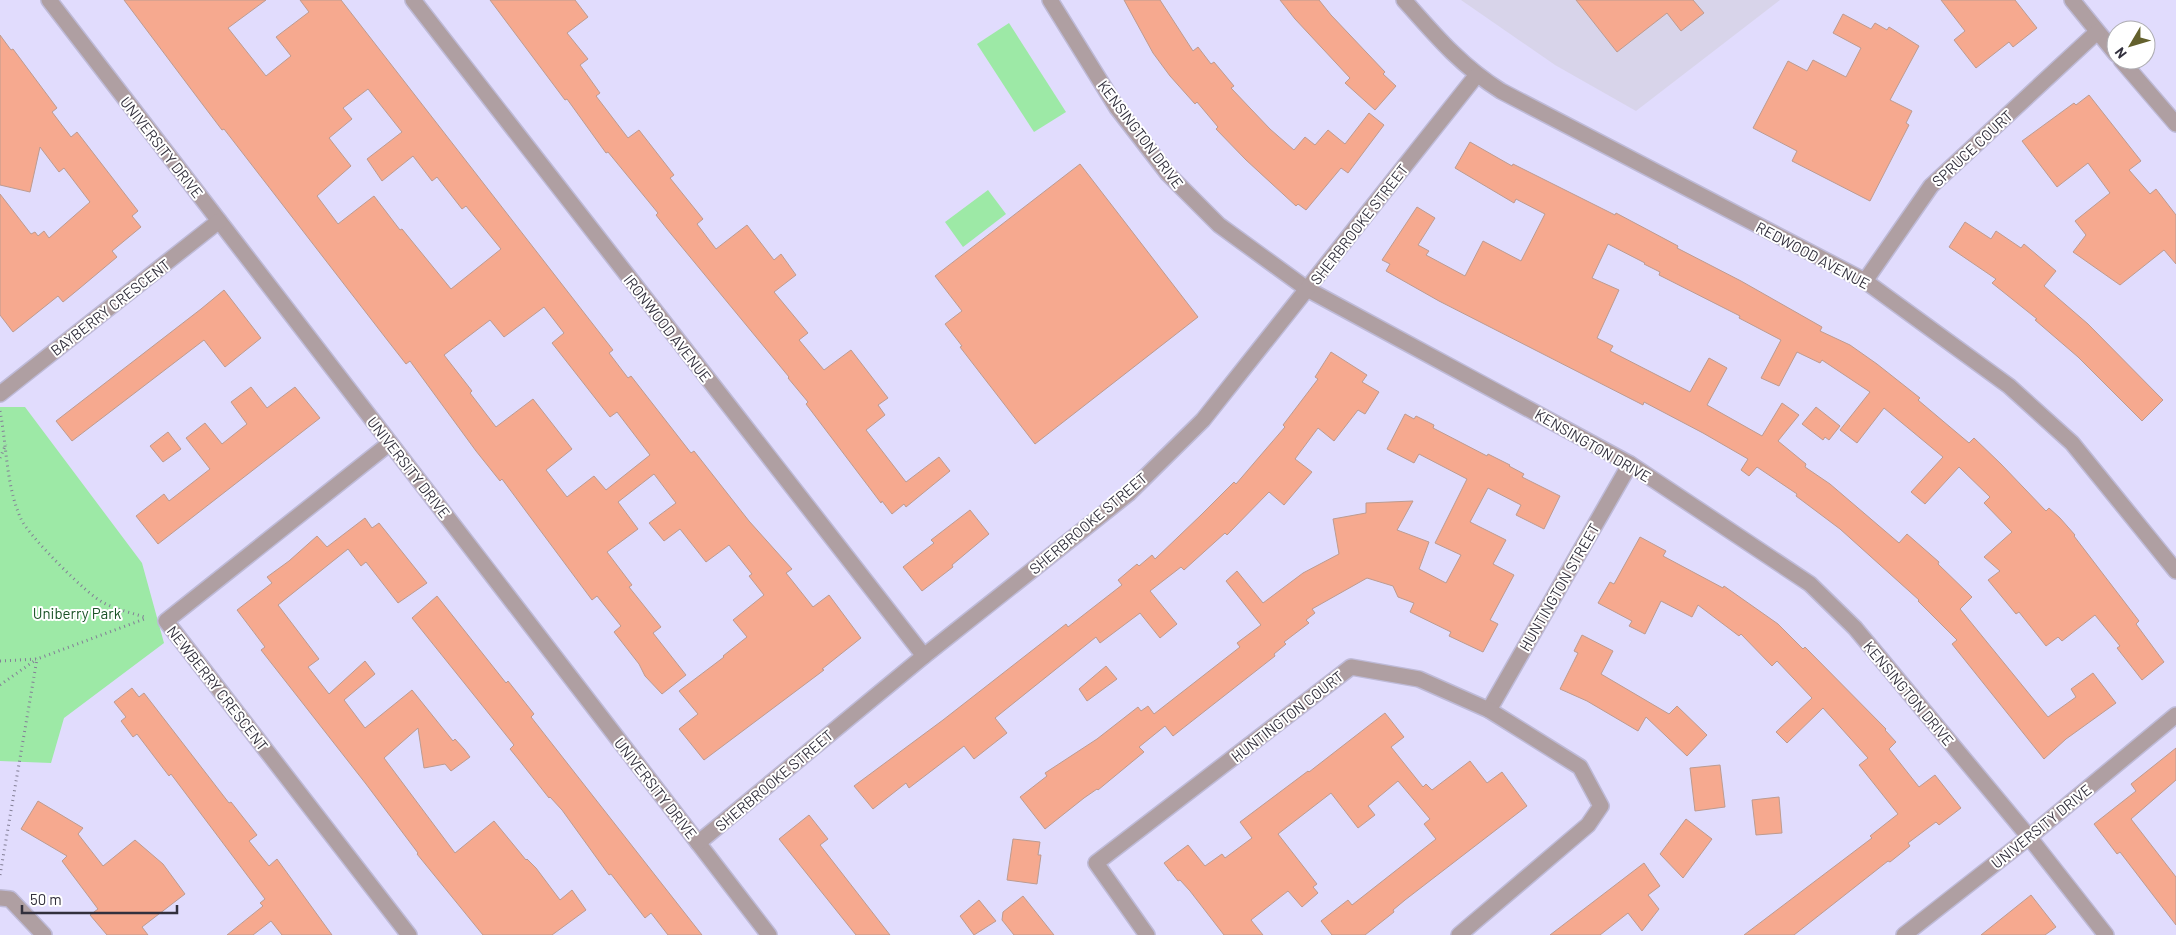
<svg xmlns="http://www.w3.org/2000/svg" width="2176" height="935" font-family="Barlow,sans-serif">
<rect width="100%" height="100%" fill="#e1dcfd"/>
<!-- commercial -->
<polygon fill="#d8d4ea" points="1461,0 1780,0 1636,111 1555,65"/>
<!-- green -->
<g fill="#9de9a6">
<polygon points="1009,23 1066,112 1034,132 977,44"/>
<polygon points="988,190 1006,214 963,247 945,222"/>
<polygon points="0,407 25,407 142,563 164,643 64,718 51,763 0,761"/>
</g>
<!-- building -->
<g fill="#f6a98f" stroke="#bd9b90" fill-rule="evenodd">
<path d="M124 0H266L228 28 266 76 291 56 276 37 309 12 300 0H341L613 350 609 353 628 378 631 376 691 453 694 451 749 521 792 569 786 573 813 607 829 595 861 638 822 669 824 670 704 760 679 729 698 714 679 691 724 657 723 656 747 637 733 620 764 595 749 576 752 574 729 545 706 562 680 529 664 541 649 523 676 503 654 474 618 502 638 529 607 552 632 585 629 587 661 627 653 633 686 675 662 694 645 676 639 664 614 632 621 626 597 596 592 600 502 479 500 481 476 451 410 361 406 364 388 341 224 129 222 130 200 101ZM368 89 402 132 367 159 382 181 413 156 432 181 437 177 462 209 466 206 501 249 451 289 402 229 400 230 374 196 338 224 317 196 351 166 329 138 352 119 343 108ZM544 307 564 333 552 343 610 417 617 412 650 455 606 490 594 476 567 497 546 470 572 449 533 399 496 427 470 393 472 391 444 355 490 320 504 337Z"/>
<polygon points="490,0 575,0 588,17 567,33 588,59 580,65 600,93 596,96 628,138 639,130 674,175 670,178 703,219 697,224 716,249 747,225 774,260 781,254 796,275 774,292 808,333 799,340 824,370 851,350 888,398 878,405 885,415 866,430 906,482 939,457 950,471 906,507 904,504 892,514 882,501 881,503 806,404 808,402 788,378 789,377 667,229 656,215 658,213 608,152 606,153 567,99 565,100"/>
<polygon points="1124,0 1160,0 1193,51 1198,47 1211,64 1214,62 1234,86 1231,88 1270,129 1294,150 1305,137 1315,145 1328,130 1345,144 1369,113 1384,125 1348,173 1341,168 1306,210 1298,204 1296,206 1246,160 1216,129 1218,127 1197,102 1195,104 1170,76 1153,53"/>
<polygon points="1280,0 1319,0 1331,15 1385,72 1383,74 1396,86 1375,110 1345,83 1350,78 1295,19"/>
<polygon points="1576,0 1693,0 1704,13 1681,31 1667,13 1617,52"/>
<polygon points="1941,0 2015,0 2037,28 2013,47 2009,42 1976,68 1954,40 1965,31"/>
<polygon points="1843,14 1871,29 1875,23 1887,30 1889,27 1919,46 1890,100 1912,111 1906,123 1909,125 1870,201 1792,161 1797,151 1753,128 1788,61 1807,71 1813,60 1846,77 1861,48 1833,33"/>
<polygon points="0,35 11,50 13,49 57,108 52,112 71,137 77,132 138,211 132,216 141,227 112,251 117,257 80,288 63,302 58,296 13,332 0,315 0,194 31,234 35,232 38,236 44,231 49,238 90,202 64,168 59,172 40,147 30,192 0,185"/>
<polygon points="2089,95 2141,161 2129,170 2150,194 2156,189 2176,215 2176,264 2164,250 2120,285 2073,252 2086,235 2075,221 2110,193 2088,163 2057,187 2022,141 2074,103 2076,105"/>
<polygon points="1470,142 1512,166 1513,164 1615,215 1616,213 1648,230 1678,246 1677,248 1741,281 1822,327 1820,331 1850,345 1877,364 1920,398 1918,400 1969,443 1974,438 2001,464 2046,511 2049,508 2060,518 2075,535 2074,536 2139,621 2136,624 2164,662 2142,680 2117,648 2120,646 2095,615 2062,641 2058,637 2046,646 2019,612 2016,614 1988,580 2000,571 1984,557 2012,532 1984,503 1990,497 1959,467 1925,504 1911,492 1943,457 1884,408 1857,443 1840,430 1870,392 1822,360 1820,363 1797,352 1779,386 1761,378 1781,340 1739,318 1740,316 1659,275 1660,272 1644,264 1645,263 1608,244 1592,278 1619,290 1597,338 1613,346 1610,351 1690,392 1709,358 1727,368 1707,405 1762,436 1782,403 1799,415 1778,441 1806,464 1805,467 1830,484 1899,543 1907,534 1939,562 1938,564 1972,597 1960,609 2048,717 2076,697 2071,689 2093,673 2116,703 2066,739 2044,759 1952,644 1957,640 1918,601 1919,600 1840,529 1796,496 1797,494 1757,467 1749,476 1741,470 1748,459 1703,433 1644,402 1643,405 1439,301 1386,271 1390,264 1382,260 1417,207 1435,218 1418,245 1429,251 1426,255 1465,276 1483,241 1521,261 1545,214 1516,199 1514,203 1455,168"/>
<polygon points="1080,164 1198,317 1035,444 960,347 962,346 945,324 962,311 935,276"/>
<polygon points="1965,222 1991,239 1996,231 2021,248 2024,244 2056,271 2044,286 2088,324 2163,400 2142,421 2078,357 2035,320 2037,319 1992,283 1996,279 1949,247"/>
<polygon points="224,290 261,338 225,367 204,340 72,441 56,421 201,309"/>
<polygon points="1331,352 1367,375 1362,382 1379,392 1365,414 1358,410 1334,441 1318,428 1295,459 1312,472 1284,505 1269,492 1227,535 1225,533 1184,570 1181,567 1150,591 1177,624 1160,638 1140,613 1100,643 1096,637 995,718 1007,733 974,759 964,746 909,788 906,783 873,809 854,786 943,720 1066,624 1068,627 1122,585 1118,580 1137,564 1139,566 1152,555 1155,559 1201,515 1234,482 1236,484 1260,456 1285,427 1283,425 1318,379 1315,377"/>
<polygon points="251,387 267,408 295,387 320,418 158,544 136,516 164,494 169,501 210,469 186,438 205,423 222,444 247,424 231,402"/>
<polygon points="1816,407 1840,426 1829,440 1825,437 1823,440 1802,424"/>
<polygon points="1405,414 1414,419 1416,416 1434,425 1433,428 1487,456 1488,454 1510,465 1509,466 1524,474 1522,477 1560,496 1544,529 1516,515 1521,505 1488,488 1470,522 1506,540 1493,564 1514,575 1490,620 1498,624 1483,652 1449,636 1451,632 1410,612 1414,603 1398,597 1393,586 1367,578 1312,609 1315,613 1306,620 1309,623 1284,642 1286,644 1274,654 1275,656 1173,736 1165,726 1139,747 1144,752 1098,790 1097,789 1084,798 1045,829 1020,797 1047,776 1045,773 1097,739 1138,707 1141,711 1148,706 1154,714 1240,647 1237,643 1261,625 1226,581 1237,571 1263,603 1303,573 1339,554 1333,519 1366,513 1366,503 1413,501 1397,530 1429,542 1419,569 1446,583 1461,555 1435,543 1467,479 1419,454 1414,463 1387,449"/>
<polygon points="168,432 181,449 163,462 150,446"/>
<polygon points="970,510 989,534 952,565 953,567 922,591 903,567 934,543 931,540"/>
<polygon points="365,518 372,528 379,523 427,583 398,603 366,562 361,566 348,549 278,605 319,659 308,667 329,694 365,661 375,674 344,700 365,728 412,690 453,741 455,739 464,749 470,757 451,771 445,764 424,768 418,728 384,758 455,853 494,821 526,860 527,859 536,868 560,900 572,890 586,910 552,935 483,935 417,854 418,853 366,784 261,650 265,647 237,610 272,583 267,577 289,561 317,536 327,547"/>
<polygon points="1640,537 1666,551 1663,556 1723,588 1724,586 1778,624 1803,649 1805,647 1886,729 1885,730 1896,742 1889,749 1919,787 1935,775 1961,808 1939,825 1936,822 1908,843 1910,846 1890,862 1888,861 1794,935 1744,935 1872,838 1870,836 1898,814 1859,765 1868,758 1823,708 1787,743 1776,732 1812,698 1777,661 1772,666 1741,634 1739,636 1698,605 1692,617 1661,601 1645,634 1629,626 1632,621 1598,603 1610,582 1614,584"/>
<polygon points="437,596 506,683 508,681 534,714 531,717 702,935 668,935 651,913 645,918 611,874 609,875 562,810 550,797 549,798 519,760 510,749 514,745 412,618"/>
<polygon points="1582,635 1613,651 1601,674 1669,714 1677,706 1707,735 1687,756 1646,717 1638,731 1587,701 1560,689 1578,653 1574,651"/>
<polygon points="1106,666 1117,679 1087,701 1079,689"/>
<polygon points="132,688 139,697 144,693 229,803 231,802 257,835 249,841 269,866 277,859 332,935 282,935 271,921 253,935 227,935 263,906 260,903 265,899 171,774 169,776 137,734 133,737 121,721 126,717 114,702"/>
<polygon points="1385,713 1404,737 1391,747 1423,787 1426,784 1432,790 1470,761 1487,783 1502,772 1527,806 1405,900 1393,910 1394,912 1365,935 1332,935 1321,921 1348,900 1352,905 1436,839 1424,824 1430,819 1398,781 1368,806 1375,815 1358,828 1331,793 1278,834 1317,884 1313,887 1318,893 1302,907 1288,891 1251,920 1263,935 1224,935 1190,891 1180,880 1178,881 1164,863 1188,845 1205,866 1222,854 1225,858 1252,838 1240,822 1308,771 1309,772"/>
<polygon points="2176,748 2176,780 2131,819 2176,877 2176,925 2120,852 2117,854 2094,824 2136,791 2131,784"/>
<polygon points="1720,765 1725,807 1695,811 1690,768"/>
<polygon points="1779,797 1782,833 1756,835 1752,800"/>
<polygon points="38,801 83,828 78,834 103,866 135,840 163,864 185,894 142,927 148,935 107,935 90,915 98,909 62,861 67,856 21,829"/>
<polygon points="809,815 828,839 820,845 890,935 856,935 779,839"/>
<polygon points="1686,819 1712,839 1683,878 1660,854"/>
<polygon points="1013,839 1040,842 1038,855 1041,855 1037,884 1007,880"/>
<polygon points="1644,863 1660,886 1648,895 1659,909 1642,931 1628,913 1600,935 1550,935"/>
<polygon points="2031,895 2056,927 2045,935 1981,935"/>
<polygon points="1023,896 1054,935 1014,935 1002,920 1003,912"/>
<polygon points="979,900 996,921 974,935 960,916"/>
</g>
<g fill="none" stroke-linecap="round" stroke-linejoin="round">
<!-- minor casing -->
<g stroke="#bebad7" stroke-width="18">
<g id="minor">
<polyline points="49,0 769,935"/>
<polyline points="413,0 924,656"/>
<polyline points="1050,0 1117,108 1168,174 1219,225 1307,289 1630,464 1810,584 1855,628 2029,837 2106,935"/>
<path d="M1404 0C1435 35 1461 66 1501 91L1865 281 2009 386 2072 443 2176 571"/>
<polyline points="2072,0 2116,54"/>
<polyline points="2121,60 2176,124"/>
<polyline points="1865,281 1931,186 2097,32"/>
<polyline points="0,394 219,221"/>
<polyline points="390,443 166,621 409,935"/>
<polyline points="1489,710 1630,464"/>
<polyline points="698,843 924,656 1128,494 1203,420 1476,76"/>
<polyline points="0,898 10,899 44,935"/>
<polyline points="1147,935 1096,863 1351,667 1419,679 1489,710 1580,767 1601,806 1588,825 1459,935"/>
<polyline points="1904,935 2029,837 2176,715"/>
</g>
</g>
<!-- path -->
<g stroke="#837f96" stroke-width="3" stroke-dasharray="1 4" stroke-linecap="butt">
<path d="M0 411C7 447 6 486 21 519 28 535 88 596 104 603 117 610 133 613 147 618"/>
<polyline points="0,458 6,444"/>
<polyline points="0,661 37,659 147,618"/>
<polyline points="0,685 37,659"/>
<polyline points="0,875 37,659"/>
</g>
<!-- minor -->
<use href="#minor" stroke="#af9fa2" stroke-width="15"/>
</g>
<g text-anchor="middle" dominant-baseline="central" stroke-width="4" stroke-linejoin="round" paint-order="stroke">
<!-- street labels -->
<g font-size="15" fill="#32303d" stroke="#fff">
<text transform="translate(1141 134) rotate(53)">KENSINGTON DRIVE</text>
<text transform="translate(162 147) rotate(52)">UNIVERSITY DRIVE</text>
<text transform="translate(1972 148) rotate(-43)">SPRUCE COURT</text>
<text transform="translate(1359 224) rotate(-52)">SHERBROOKE STREET</text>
<text transform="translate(1813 255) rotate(28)">REDWOOD AVENUE</text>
<text transform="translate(110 307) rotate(-38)">BAYBERRY CRESCENT</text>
<text transform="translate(668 328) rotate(52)">IRONWOOD AVENUE</text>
<text transform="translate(1593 445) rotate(30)">KENSINGTON DRIVE</text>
<text transform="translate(409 467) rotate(52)">UNIVERSITY DRIVE</text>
<text transform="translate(1088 523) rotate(-40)">SHERBROOKE STREET</text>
<text transform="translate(1559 587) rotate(-60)">HUNTINGTON STREET</text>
<text transform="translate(218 688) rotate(52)">NEWBERRY CRESCENT</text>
<text transform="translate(1909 693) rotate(50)">KENSINGTON DRIVE</text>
<text transform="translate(1287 716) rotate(-38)">HUNTINGTON COURT</text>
<text transform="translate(774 780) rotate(-40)">SHERBROOKE STREET</text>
<text transform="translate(656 788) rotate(52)">UNIVERSITY DRIVE</text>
<text transform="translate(2041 826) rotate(-39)">UNIVERSITY DRIVE</text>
</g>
<!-- park labels -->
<g font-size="15" fill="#195125" stroke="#fff">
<text x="77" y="613">Uniberry Park</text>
</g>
</g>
<!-- north arrow -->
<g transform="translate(2131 45) rotate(232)"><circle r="24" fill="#ffffff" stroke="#adacb1"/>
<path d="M0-4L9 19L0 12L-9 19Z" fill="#63602d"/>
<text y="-8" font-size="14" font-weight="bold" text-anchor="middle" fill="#32303d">N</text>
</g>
<!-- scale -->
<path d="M22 905v8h155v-8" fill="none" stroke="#32303d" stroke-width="2.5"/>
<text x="30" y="905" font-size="15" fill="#32303d" stroke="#ffffff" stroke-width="4" paint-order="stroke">50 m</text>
</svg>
